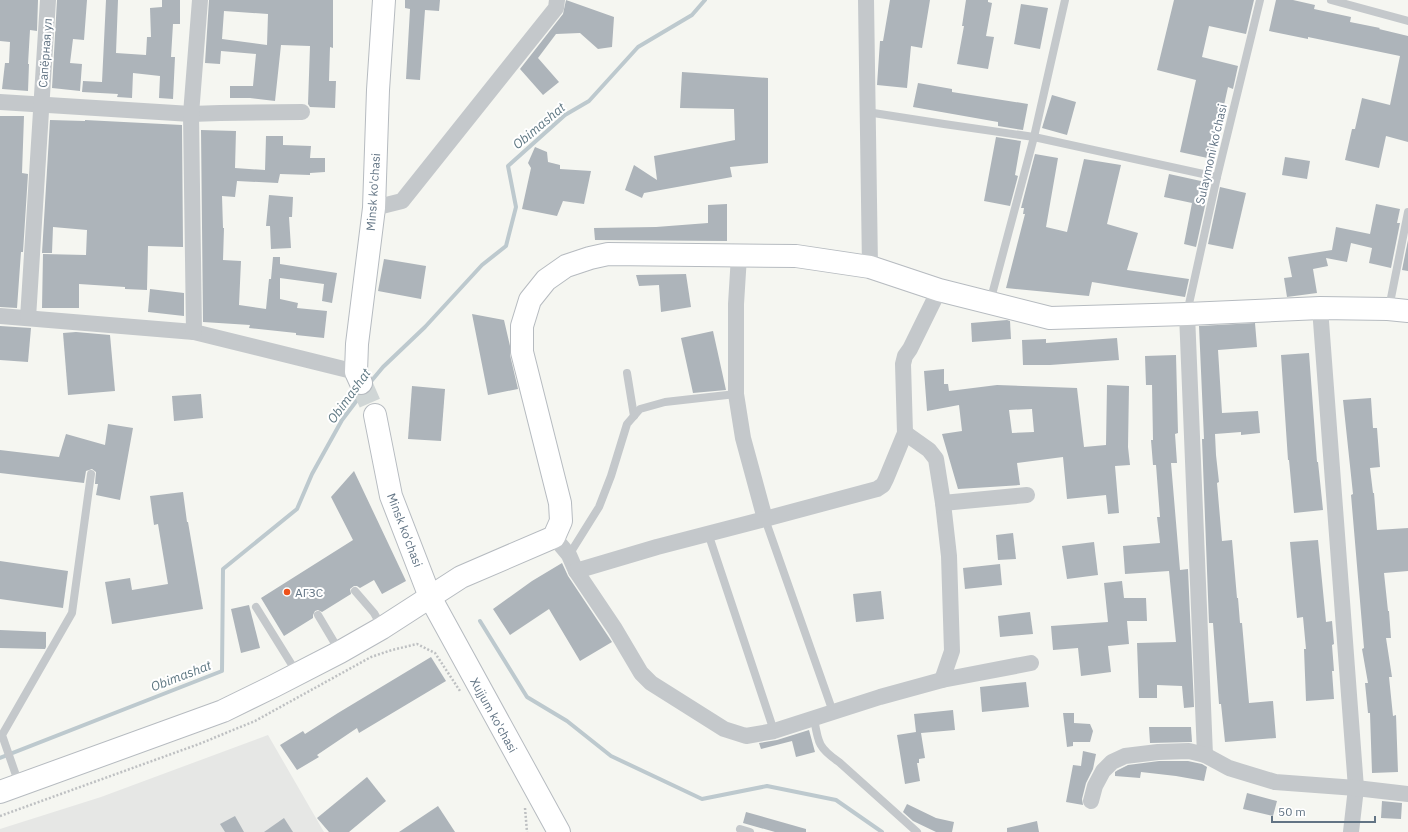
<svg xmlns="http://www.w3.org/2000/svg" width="1408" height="832" font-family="'IBM Plex Sans',sans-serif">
<rect width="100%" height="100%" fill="#f5f6f1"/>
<!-- built -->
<polygon fill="#e6e7e5" points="268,735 324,832 0,832 0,829 101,797"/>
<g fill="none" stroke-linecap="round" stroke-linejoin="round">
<!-- stream -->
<g stroke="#bdc9ce" stroke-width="4">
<polyline points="368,385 383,367 425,327 482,265 506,246 516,207 508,166 565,115 589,101 638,47 692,15 705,0"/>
<polyline points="480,621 527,697 567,721 611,756 702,799 767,786 836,800 882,832"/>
<polyline points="0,758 222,671 223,569 297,509 312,474 342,420 364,391"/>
</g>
</g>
<!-- building -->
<g fill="#adb4ba" fill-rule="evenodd">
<polygon points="0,0 38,0 37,31 30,30 28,64 29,64 28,91 2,89 5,63 9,63 10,42 0,41"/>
<polygon points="57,0 87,0 84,40 73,39 70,63 82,64 80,91 52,88"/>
<polygon points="106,0 118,0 116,53 146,55 147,37 151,37 150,8 162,7 162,0 180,0 180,24 173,24 171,57 175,57 173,99 159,98 160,76 133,73 132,98 117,97 118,94 82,92 83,81 102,82"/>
<path d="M209 0H333V48L330 47 329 81H336L335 108 310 107 308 104 310 46 281 45 275 101 250 98H230V86H253L256 54 221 51 220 64 205 63ZM224 11 268 14 267 45 222 39Z"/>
<polygon points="405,0 440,0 439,11 425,10 420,80 406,79 410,9 405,8"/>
<polygon points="566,0 614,17 612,47 598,49 580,33 556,34 538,58 559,82 543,95 520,69 563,14"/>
<polygon points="890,0 930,0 922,48 911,46 907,88 877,85 880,41 883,41"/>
<polygon points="966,0 988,0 988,2 992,3 986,36 994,37 988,69 957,64 964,26 962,26"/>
<polygon points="1174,0 1254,0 1246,34 1209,26 1202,57 1238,66 1233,89 1228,87 1212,159 1180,152 1196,80 1157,70"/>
<polygon points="1276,0 1293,0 1315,5 1314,9 1351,17 1350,22 1380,28 1379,29 1408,36 1408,142 1386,136 1379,168 1345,160 1352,129 1355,129 1362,98 1390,105 1400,56 1308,37 1308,39 1269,31"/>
<polygon points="1021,4 1048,8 1040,49 1014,44"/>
<polygon points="682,72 768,78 768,163 730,167 732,177 644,193 642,198 625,190 634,165 657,180 654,156 735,140 734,109 680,108"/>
<polygon points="918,83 952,89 952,92 1028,104 1023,130 998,126 998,122 913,107"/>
<polygon points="1052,95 1076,102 1067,135 1042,128"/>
<polygon points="0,116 24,116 22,173 28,174 23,252 21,252 17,308 0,307"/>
<polygon points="50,120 85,121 85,120 182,125 183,247 148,246 147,290 125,289 125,287 79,284 79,308 42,308 43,254 86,255 87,230 53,227 52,253 42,253"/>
<polygon points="201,130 236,131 235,168 265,170 266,136 283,136 283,145 311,146 310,158 325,158 325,172 310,173 310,175 280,174 278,183 237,181 235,197 222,196 223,228 224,228 223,260 241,261 239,305 266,309 269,279 271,279 273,257 280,257 280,264 337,273 332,303 322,301 324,284 280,278 280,299 298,303 297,308 327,311 324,338 296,335 296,333 249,328 250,325 203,322"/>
<polygon points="996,137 1021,141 1015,175 1018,176 1010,206 984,201"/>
<polygon points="535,147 547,152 548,162 560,165 560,169 591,171 584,204 563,201 557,216 522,209 531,168 528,163"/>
<polygon points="1035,154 1058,158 1046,227 1067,232 1084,159 1121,165 1107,224 1138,233 1127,270 1189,279 1185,297 1092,282 1089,296 1006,288 1025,214 1023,214 1024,208 1021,208"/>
<polygon points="1285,157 1310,161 1307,179 1282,175"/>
<polygon points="1169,174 1210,183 1196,247 1184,244 1192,203 1164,197"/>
<polygon points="1220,187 1246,193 1233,249 1208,244"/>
<polygon points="269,195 293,197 292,217 289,217 291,248 271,249 270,226 266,226"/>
<polygon points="727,204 727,241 595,240 594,228 656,227 708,223 708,205"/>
<polygon points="1376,204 1400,209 1397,223 1400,223 1391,268 1369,263 1372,248 1351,243 1347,262 1326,258 1328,266 1313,269 1317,293 1287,297 1284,278 1292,277 1288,257 1332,250 1336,227 1370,234"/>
<polygon points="1408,240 1408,271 1402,270"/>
<polygon points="384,259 426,266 421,299 378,291"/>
<polygon points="686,274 691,307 661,312 659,285 639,286 636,275"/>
<polygon points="150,289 184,293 184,316 148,312"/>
<polygon points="472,314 504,320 510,346 510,355 518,389 488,395"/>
<polygon points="1007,320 1010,321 1011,339 972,342 971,323"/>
<polygon points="1255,323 1257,347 1218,350 1222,413 1258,411 1260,433 1241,435 1241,432 1215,434 1216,455 1219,482 1217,483 1222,541 1232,540 1237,598 1238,598 1240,623 1242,623 1249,703 1273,701 1276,738 1225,742 1221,704 1219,704 1213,623 1209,623 1202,439 1204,439 1199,326"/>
<polygon points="0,326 31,328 28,362 0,360"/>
<polygon points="713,331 726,390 693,393 681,338"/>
<polygon points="76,332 110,335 115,391 68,395 63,333"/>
<polygon points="1117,338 1119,360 1050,365 1023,365 1022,340 1046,339 1046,343"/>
<polygon points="1309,353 1317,462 1318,462 1323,510 1294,513 1289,460 1288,460 1281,355"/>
<polygon points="1176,355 1178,433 1175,434 1177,463 1171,463 1180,570 1188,569 1194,707 1184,708 1182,686 1157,685 1157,698 1139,698 1137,643 1176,642 1169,571 1125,574 1123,546 1160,543 1157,517 1160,517 1156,465 1153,465 1151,440 1153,440 1152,385 1146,385 1145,356"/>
<path d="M944 369V384H948L949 391 997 385 1077 388 1084 447 1106 445 1107 385 1129 386 1128 447 1130 465 1115 466 1119 513 1108 514 1106 495 1067 499 1063 457 1017 463 1020 485 958 489 942 434 962 431 959 405 927 411 924 371ZM1032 409 1034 432 1012 433 1009 410Z"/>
<polygon points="412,386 445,389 441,441 408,439"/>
<polygon points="201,394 203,418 174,421 172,396"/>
<polygon points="1371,398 1373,428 1377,428 1380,467 1370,468 1373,493 1374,493 1377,530 1408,528 1408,571 1384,573 1388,611 1389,611 1391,638 1386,638 1392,677 1389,677 1393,716 1396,715 1398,772 1372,773 1370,713 1368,713 1365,683 1368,683 1362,649 1364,648 1351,495 1353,494 1343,400"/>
<polygon points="108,424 133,428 120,500 96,495 98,484 95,484 96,472 92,469 86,471 84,483 0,473 0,450 59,457 66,434 105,445"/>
<polygon points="354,471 406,581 382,594 374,580 360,588 357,586 354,586 350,589 351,594 322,612 318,610 315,611 313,615 313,618 284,636 261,598 353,540 331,497"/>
<polygon points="183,492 187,522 188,522 203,609 112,624 105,582 130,578 132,590 168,584 158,524 154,525 150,496"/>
<polygon points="1013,533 1016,559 998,560 996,535"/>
<polygon points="1318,540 1326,622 1332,621 1334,644 1332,645 1334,671 1332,671 1334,699 1306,701 1304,649 1306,649 1303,617 1297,618 1290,542"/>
<polygon points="1094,542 1098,575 1067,579 1062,546"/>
<polygon points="0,561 68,571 63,608 0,599"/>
<polygon points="562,563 568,576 612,642 580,661 549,609 510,635 493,609 532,581"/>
<polygon points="1000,564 1002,585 965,589 963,568"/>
<polygon points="1122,581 1124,598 1146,598 1147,621 1127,621 1129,644 1108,646 1111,672 1081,676 1078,648 1053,650 1051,626 1108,622 1104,583"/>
<polygon points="881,591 884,619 856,622 853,594"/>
<polygon points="249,605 260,648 241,653 231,609"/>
<polygon points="1030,612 1033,634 1000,637 998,616"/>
<polygon points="0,630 46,632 46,647 45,649 0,648"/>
<polygon points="431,657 446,681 359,733 357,728 317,755 319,757 297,770 280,745 303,731 305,734 338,713"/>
<polygon points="1026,682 1029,707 982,712 980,687"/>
<polygon points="953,710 955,730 921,733 925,758 919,759 919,763 917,763 920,781 905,784 897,735 916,732 914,714"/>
<polygon points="1063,713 1074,713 1074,723 1090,724 1093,731 1090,742 1073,742 1073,746 1067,747"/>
<polygon points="1149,727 1191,727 1192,742 1150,743"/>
<polygon points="809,730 815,752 796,757 792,741 761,749 759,743 777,740"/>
<polygon points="1083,751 1096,754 1093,769 1086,783 1082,799 1083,805 1066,802 1073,765 1081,766"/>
<polygon points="1159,761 1188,761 1202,764 1207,767 1204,781 1176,776 1141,772 1140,778 1115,776 1115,772 1118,770 1128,765"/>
<polygon points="367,777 386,801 349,832 329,832 317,818"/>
<polygon points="1247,793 1277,801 1273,816 1243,809"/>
<polygon points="1382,801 1402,803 1401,819 1381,818"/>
<polygon points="907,804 936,818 954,822 952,832 936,832 913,821 903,812"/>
<polygon points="438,806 455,832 399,832"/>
<polygon points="746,812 806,829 806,832 775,832 743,823"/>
<polygon points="235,816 244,832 225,832 220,824"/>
<polygon points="284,818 293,832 264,832"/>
<polygon points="1037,821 1039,832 1007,832 1007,828"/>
</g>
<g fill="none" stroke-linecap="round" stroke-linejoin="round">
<!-- secondary-tunnel -->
<polyline stroke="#d0d6d6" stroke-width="22" stroke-dasharray="22 11" stroke-linecap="butt" points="361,383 375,415"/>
<!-- secondary casing -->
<g stroke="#b6bbc0" stroke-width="24">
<g id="secondary">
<polyline points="361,383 356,372 357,344 374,208 378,90 384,0"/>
<polyline points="375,415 391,496 430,597 559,832"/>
<polyline points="0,792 223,711 274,686 340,652 382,628 461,577 554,537 561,521 560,503 522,352 522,326 530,300 546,280 566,266 590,258 608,254 796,256 870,267 939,290 1050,318 1187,314 1320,308 1388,309 1408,311"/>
</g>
</g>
<!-- path -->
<g stroke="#bec0c2" stroke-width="2.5" stroke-dasharray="2 2" stroke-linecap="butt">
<polyline points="525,808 527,832"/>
<polyline points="0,816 199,744 255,721 371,657 392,650 417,644 435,653 460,691"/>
</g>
<!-- lane -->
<g stroke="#c4c8cb" stroke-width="8">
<polyline points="1331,0 1408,21"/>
<polyline points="867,112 944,124 1034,137 1217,177"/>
<polyline points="990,302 1034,137 1065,0"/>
<polyline points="1389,308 1408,212"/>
<polyline points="1187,313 1217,177 1260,0"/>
<polyline points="627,373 634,416"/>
<polyline points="765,519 833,712"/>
<polyline points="708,533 774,731"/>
<polyline points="569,555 599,507 611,476 627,424 640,409 665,402 736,394"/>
<polyline points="355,591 374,613 382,627"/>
<polyline points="256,607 297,673"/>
<polyline points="318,615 340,652"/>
<path d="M814 718C818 742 818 748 839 762L917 832"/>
<polyline points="19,784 2,735 72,613 91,474"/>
<polyline points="740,829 750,832"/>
</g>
<!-- street -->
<g stroke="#c4c8cb" stroke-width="16">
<polyline points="866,0 870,267"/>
<polyline points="0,102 191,114 220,113 302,112"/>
<polyline points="374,208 402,201 556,8 557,0"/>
<polyline points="739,256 736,304 736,394 743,438 765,519"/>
<polyline points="1320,308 1356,788 1351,832"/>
<polyline points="1187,314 1205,755"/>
<polyline points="0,316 194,332 356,372"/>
<polyline points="28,318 48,0"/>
<polyline points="194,332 191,114 200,0"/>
<polyline points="905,433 929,450 936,459 943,503 949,556 952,651 942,680"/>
<polyline points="943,503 1027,495"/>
<polyline points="554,537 569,555 576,571 615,629 641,673 651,683 724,729 746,736 774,731 880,697 942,680 1031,663"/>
<polyline points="576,571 657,547 765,519 877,489 883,485 886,479 905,433 903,364 905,356 910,349 939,290"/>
<polyline points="1091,801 1095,786 1103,771 1112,762 1125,756 1158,752 1189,751 1205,755 1229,768 1275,782 1356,788 1408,794"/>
</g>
<!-- secondary -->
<use href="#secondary" stroke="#fff" stroke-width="22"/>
</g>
<!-- markers -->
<circle fill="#ee5019" stroke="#fff" stroke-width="1.5" cx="287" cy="592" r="4"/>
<g text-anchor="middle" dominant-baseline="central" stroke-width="4" stroke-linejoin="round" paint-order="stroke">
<!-- street labels -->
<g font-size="12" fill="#627484" stroke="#fff">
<text transform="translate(45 53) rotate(-86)">Сапёрная ул</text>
<text transform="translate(1211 154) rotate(-77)">Sulaymoni ko'chasi</text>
<text transform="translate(373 192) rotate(-86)">Minsk ko'chasi</text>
<text transform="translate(405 530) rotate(69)">Minsk ko'chasi</text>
<text transform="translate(494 715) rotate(61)">Xujjum ko'chasi</text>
</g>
<!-- poi labels -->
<g font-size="12" fill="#627484" stroke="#fff" text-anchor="start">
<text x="295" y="592">АГЗС</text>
</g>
<!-- water labels -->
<g font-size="13" font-style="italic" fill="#5e7782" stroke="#fff">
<text transform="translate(539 126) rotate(-40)">Obimashat</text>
<text transform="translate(349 396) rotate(-54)">Obimashat</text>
<text transform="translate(181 676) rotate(-21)">Obimashat</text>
</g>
</g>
<!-- scale -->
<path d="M1272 816v6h103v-6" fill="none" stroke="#627484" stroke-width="2"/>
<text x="1278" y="816" font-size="12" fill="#627484" stroke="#ffffff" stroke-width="3" paint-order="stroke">50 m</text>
</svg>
